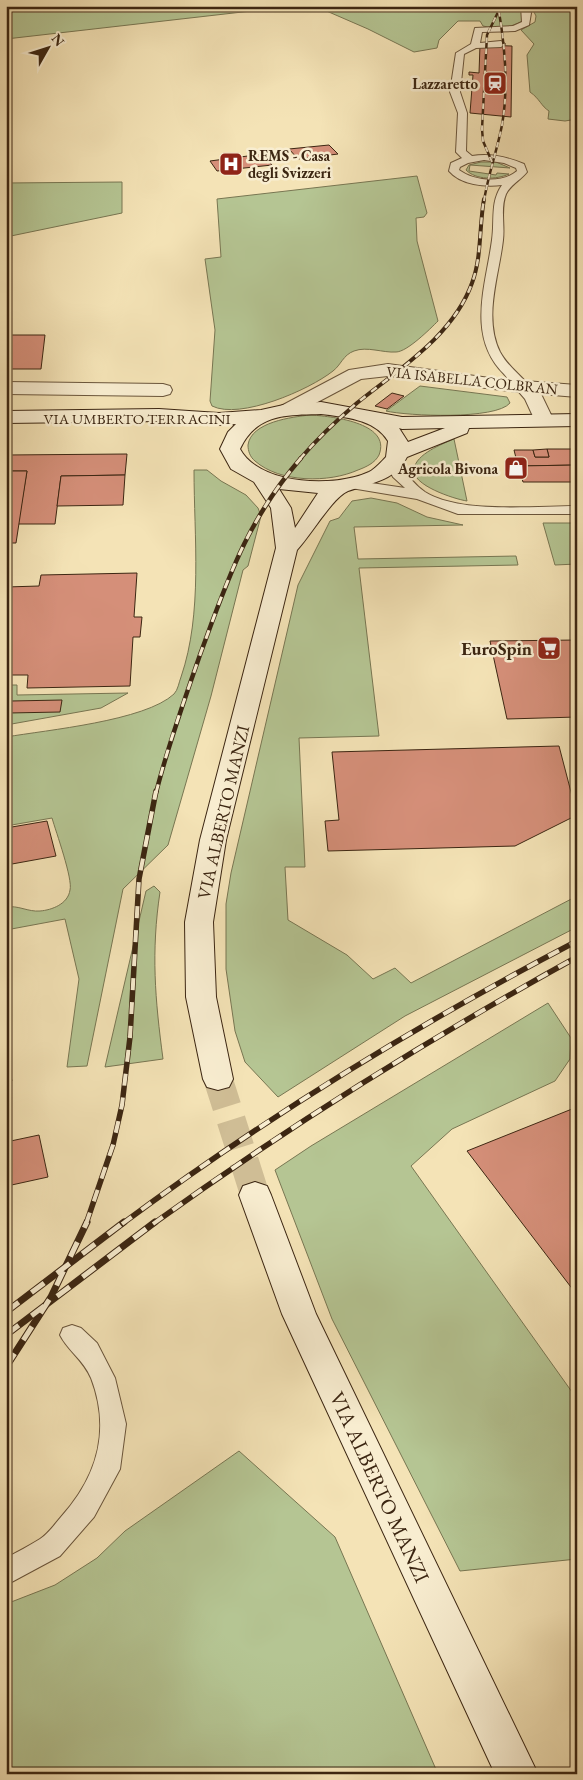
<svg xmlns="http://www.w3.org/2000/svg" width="583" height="1780" font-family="'EB Garamond',serif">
<rect width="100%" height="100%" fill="#f4e3b6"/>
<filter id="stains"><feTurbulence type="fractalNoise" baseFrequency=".004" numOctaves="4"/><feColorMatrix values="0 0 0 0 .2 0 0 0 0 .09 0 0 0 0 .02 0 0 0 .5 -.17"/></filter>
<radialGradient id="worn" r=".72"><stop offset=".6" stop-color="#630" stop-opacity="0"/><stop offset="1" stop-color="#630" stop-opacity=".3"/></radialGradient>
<!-- green -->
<g fill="#b5c593" stroke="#787652">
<polygon points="6,6 295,6 6,39"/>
<path d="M315 6H519L523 16 522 21C512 28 495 29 483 26L480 21H458L439 40 437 48 414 52 368 29Z"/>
<path d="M531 6H577V119L565 121 548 119 549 111C541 106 540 99 530 92L527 55 534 44 521 30 535 22 536 16Z"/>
<path d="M481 162H496L510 168 470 165 469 171 496 175 497 173 509 174C496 180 476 180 466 170L469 165Z"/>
<path d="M417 176 427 213 424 217 416 218 417 241 438 321C430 329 407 352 396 352 383 353 367 346 354 351 343 355 341 365 333 371 309 390 240 420 212 406L210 401 215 330 205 259 221 257 217 199Z"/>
<polygon points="122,182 122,213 6,237 6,183"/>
<path d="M420 386 507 397 510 403C496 420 407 416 386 411Z"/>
<path d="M310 415C329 416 392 422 379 455 375 463 366 467 358 470 329 483 280 483 255 461 250 457 248 451 248 445 251 422 292 417 310 415Z"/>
<path d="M454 439 467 501C454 499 411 485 414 469 416 454 442 444 454 439Z"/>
<path d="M194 470H207L221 481 246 495 258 508 261 516 248 566 243 570 211 696 168 845 123 889 87 1066 67 1067 79 979 65 919 6 930V907C18 905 28 912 40 911 52 910 68 904 70 890 73 879 56 832 52 818L6 826V737C47 730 145 721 174 694 178 690 179 682 181 677 203 613 194 537 194 470Z"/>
<polygon points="371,498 397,503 427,517 463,525 354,527 358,559 516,556 518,565 359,568 379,736 299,738 305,867 285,867 288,920 347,955 373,979 395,968 411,983 577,896 577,927 405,1016 278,1097 245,1062 235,1031 226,969 226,904 231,873 298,585 330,521 339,518 352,501"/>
<polygon points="543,523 577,523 577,564 555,565"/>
<polygon points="6,685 17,685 17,695 128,693 101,708 6,725"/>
<path d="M154 886 160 892C151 952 155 999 163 1059L105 1067 146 891Z"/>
<polygon points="548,1003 571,1038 570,1059 555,1081 452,1129 411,1166 577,1399 577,1559 460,1571 332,1319 275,1170 311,1146"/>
<polygon points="239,1451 335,1537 438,1774 6,1774 6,1604 55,1585 97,1558 125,1531"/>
</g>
<!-- building -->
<g fill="#d58f79" stroke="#3c2612">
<polygon points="480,45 512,46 511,117 470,113 473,75 469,75 469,72 479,73"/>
<polygon points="329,145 338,154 298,159 289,149"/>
<polygon points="263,154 272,165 217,171 210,161"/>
<polygon points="281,154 288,157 279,160 271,158"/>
<polygon points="6,335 45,335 41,369 6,369"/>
<polygon points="392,393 404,396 387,409 375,406"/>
<polygon points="547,449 577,449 577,465 518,466 514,450 533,450 535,457 549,457"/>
<polygon points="547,449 549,457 535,457 533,450"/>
<polygon points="127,454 125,475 61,476 55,524 18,524 27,471 6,471 6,455"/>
<polygon points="577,465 577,482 523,482 518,466"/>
<polygon points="6,471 27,471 16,543 6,543"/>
<polygon points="125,475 123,505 57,506 61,476"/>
<polygon points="137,573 134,617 142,617 140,637 133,637 130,686 27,688 28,675 6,675 6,587 39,586 41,575"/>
<polygon points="577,640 577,717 507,719 490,641"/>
<polygon points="62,700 60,712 9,713 11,701"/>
<polygon points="559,746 577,815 515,846 328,851 325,821 339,820 332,752"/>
<polygon points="47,821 56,856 12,864 11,859 6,859 6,828"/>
<polygon points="6,1052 12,1081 6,1082"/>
<polygon points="577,1107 577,1295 467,1151"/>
<polygon points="39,1135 48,1177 7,1186 6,1191 6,1142"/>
</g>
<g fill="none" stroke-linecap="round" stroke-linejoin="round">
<!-- secondary-tunnel -->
<polyline stroke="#cfbd95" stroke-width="29" stroke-dasharray="29 14" stroke-linecap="butt" points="218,1079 255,1195"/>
<!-- lane casing -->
<g stroke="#6a553b" stroke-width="2">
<g id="lane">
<path d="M521 6H529L531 13 529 25 515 31 482 32 480 43 501 41 505 44 501 47 476 48 464 54 460 92 467 113 466 151 472 156C491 153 507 157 524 164L527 172C521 180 511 184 506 194 500 208 505 225 503 240 499 276 483 317 500 352 508 367 521 375 530 387L524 391C516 389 509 380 504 374 466 336 486 285 492 240 495 220 490 202 502 185 485 187 461 185 449 171L451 163 462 158 456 152 458 113 450 92 456 53 471 44 475 28 513 26 522 22ZM484 160 504 163 516 168 517 171C502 184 474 181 459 170L460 167 468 163Z"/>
<path d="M393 459 398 460C405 472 413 484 425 492 460 514 535 506 577 506V514H458L417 499 351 488 344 484 351 480 405 488 393 477 386 463Z"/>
<path d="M72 1325 81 1328 97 1343 115 1378 126 1424 120 1469 94 1517 60 1556 6 1585V1558C17 1552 29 1546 40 1539 48 1534 55 1524 61 1517 97 1477 111 1430 91 1378 83 1359 68 1351 60 1335L63 1328Z"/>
</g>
</g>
<!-- street casing -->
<g stroke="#6a553b" stroke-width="2">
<g id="street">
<polygon points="388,364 497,379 577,385 577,397 541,394 554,421 551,425 537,425 525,399 519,392 388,376 361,379 295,414 281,414 278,410 281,406 349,370"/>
<polygon points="6,382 163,384 170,386 172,390 170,394 163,396 6,394"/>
</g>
</g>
<!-- secondary casing -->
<g stroke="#3c2612" stroke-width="2">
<g id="secondary">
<path d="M321 402 402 417 577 414V426L469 428 467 433 407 457C395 481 371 483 348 491 333 497 311 535 297 550L226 840 213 922 216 997 233 1079 229 1087 218 1090 207 1087 203 1079 186 997 185 922 200 840 276 548 271 508 254 482 231 469 220 449 228 432 236 424 219 425 159 421 6 423V411L159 409 219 413 261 410 288 404ZM321 414C344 417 375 419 388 441L386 457C381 462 375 469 369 472 335 488 259 485 240 449 256 414 286 415 321 414ZM399 428 402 429 445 428 408 442ZM279 489 318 493 295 528 291 508Z"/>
<polygon points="255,1182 267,1186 271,1195 316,1314 538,1774 495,1774 282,1314 239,1195 243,1186"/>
</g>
</g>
<!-- lane -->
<use href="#lane" fill="#f8edd0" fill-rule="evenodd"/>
<!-- street -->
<use href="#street" fill="#f8edd0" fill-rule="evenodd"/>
<!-- secondary -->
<use href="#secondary" fill="#f8edd0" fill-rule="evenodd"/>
<!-- rail-far4 casing -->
<g stroke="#3c2612" stroke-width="2.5">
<g id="rail-far4">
<polyline points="492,162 483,141 482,129 487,35 499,10"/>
<path d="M484 201C488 175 497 151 502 125 509 86 505 45 498 6"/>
</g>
</g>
<!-- rail-far3 casing -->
<g stroke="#3c2612" stroke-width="4">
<path id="rail-far3" d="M300 459C317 439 337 420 357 403 399 369 453 336 472 283 482 256 479 227 484 199"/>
</g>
<!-- rail-far2 casing -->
<g stroke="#3c2612" stroke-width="4.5">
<path id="rail-far2" d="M156 793C168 745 185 698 201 652 229 576 247 521 301 458"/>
</g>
<!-- rail-far1 casing -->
<g stroke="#3c2612" stroke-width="5.5">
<g id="rail-far1">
<polyline points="86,1224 113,1145 122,1105 130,1037 139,879 156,791"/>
<path d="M122 1224C266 1117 418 1024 577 941"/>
<path d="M153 1224C289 1126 430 1038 577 957"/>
</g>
</g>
<!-- rail casing -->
<g stroke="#3c2612" stroke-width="7">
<g id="rail">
<polyline points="6,1312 124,1222"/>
<polyline points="6,1335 155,1222"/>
<polyline points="6,1367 51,1297 87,1222"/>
</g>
</g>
<!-- rail-far4 -->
<use href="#rail-far4" stroke="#f8edd0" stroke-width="2" stroke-dasharray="5.5" stroke-linecap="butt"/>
<!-- rail-far3 -->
<use href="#rail-far3" stroke="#f8edd0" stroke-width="2.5" stroke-dasharray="7" stroke-linecap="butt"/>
<!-- rail-far2 -->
<use href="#rail-far2" stroke="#f8edd0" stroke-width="3" stroke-dasharray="9" stroke-linecap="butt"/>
<!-- rail-far1 -->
<use href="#rail-far1" stroke="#f8edd0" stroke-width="4" stroke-dasharray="12" stroke-linecap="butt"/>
<!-- rail -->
<use href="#rail" stroke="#f8edd0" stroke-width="5" stroke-dasharray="16" stroke-linecap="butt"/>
</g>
<!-- icons -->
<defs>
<g id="station-square" transform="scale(1.25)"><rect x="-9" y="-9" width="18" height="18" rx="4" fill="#8f2418" stroke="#f8edd0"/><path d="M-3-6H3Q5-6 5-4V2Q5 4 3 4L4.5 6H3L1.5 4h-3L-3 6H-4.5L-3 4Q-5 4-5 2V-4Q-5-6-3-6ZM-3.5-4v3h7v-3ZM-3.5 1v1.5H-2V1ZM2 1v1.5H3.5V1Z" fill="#fff"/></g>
<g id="hospital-square" transform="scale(1.25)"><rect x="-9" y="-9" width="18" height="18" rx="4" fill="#8f2418" stroke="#f8edd0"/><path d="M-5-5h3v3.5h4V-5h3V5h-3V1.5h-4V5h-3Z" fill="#fff"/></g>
<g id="shop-square" transform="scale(1.25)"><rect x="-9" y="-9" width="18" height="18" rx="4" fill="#8f2418" stroke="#f8edd0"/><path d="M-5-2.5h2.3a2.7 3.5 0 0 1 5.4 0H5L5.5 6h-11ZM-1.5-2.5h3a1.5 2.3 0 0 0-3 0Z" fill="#fff"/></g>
<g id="supermarket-square" transform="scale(1.25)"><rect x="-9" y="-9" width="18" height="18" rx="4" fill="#8f2418" stroke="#f8edd0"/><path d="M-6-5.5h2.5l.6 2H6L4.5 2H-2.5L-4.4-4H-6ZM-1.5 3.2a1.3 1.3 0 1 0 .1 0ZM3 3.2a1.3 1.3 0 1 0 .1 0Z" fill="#fff"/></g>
</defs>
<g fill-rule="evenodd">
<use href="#station-square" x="495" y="83"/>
<use href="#hospital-square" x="231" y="164"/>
<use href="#shop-square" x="516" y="468"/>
<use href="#supermarket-square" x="549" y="648"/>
</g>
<g text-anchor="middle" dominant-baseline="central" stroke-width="5" stroke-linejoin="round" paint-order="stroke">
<!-- far-poi labels -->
<g font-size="15" font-weight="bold" fill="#3c2612" stroke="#f8edd0" text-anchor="end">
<text x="478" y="83">Lazzaretto</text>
<text x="248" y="155" text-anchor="start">REMS - Casa<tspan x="248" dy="17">degli Svizzeri</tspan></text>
<text x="498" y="468">Agricola Bivona</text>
</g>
<!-- far-street labels -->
<g font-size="15" fill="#3c2612" stroke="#f8edd0">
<text transform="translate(472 380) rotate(6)">VIA ISABELLA COLBRAN</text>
<text x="137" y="418">VIA UMBERTO TERRACINI</text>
</g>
<!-- poi labels -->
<g font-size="18" font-weight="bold" fill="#3c2612" stroke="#f8edd0" text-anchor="end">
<text x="532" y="648">EuroSpin</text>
</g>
<!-- street labels -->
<g font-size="18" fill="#3c2612" stroke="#f8edd0">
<text transform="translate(223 812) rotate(-77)">VIA ALBERTO MANZI</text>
</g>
<!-- near-street labels -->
<g font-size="21" fill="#3c2612" stroke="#f8edd0">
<text transform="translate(380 1487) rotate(65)">VIA ALBERTO MANZI</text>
</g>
</g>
<!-- margin -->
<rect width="583" height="1780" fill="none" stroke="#f4e3b6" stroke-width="25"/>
<rect x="8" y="8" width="568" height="1765" fill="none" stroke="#3c2612" stroke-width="2.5"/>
<rect x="12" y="12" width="558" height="1755" fill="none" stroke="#3c2612"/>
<!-- north arrow -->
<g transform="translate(48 48) rotate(51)" stroke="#f8edd0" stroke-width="4" paint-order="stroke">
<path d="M0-4L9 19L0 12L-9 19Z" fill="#3c2612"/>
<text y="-8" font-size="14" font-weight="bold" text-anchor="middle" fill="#3c2612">N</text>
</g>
<rect width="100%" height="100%" filter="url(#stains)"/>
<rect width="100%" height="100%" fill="url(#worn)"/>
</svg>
